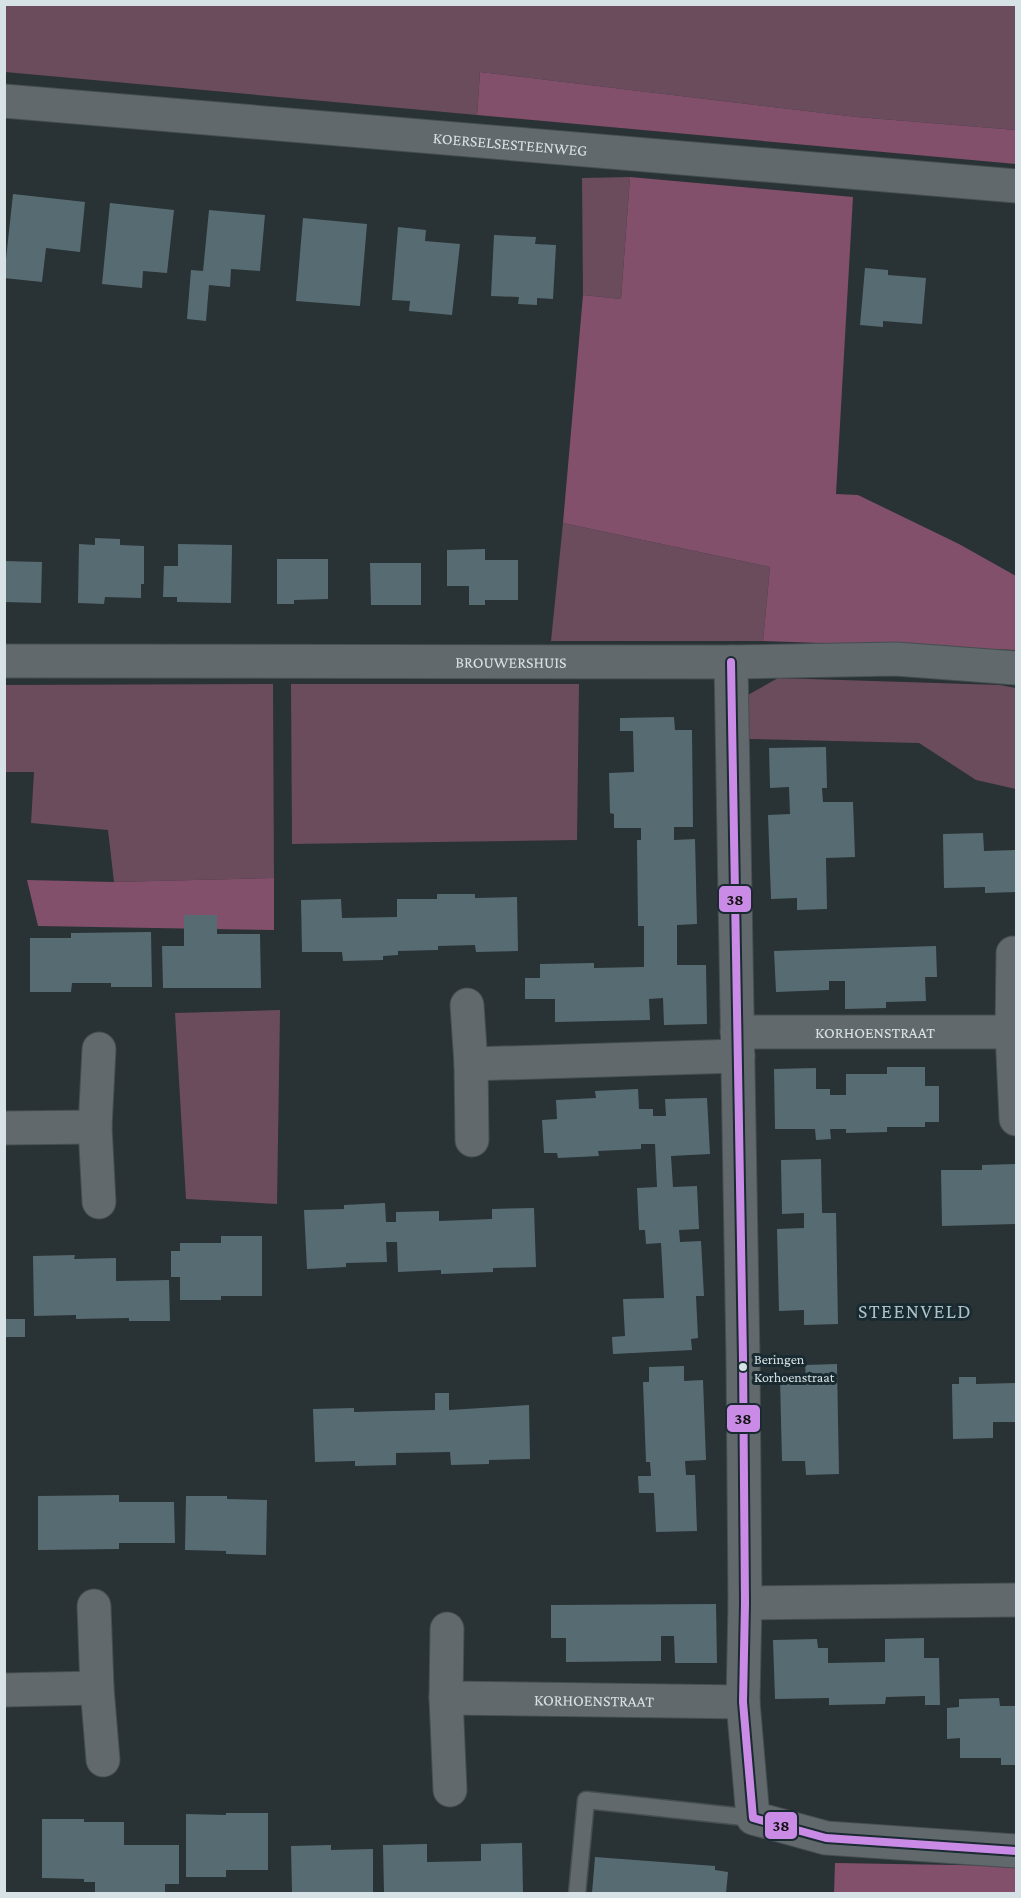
<svg xmlns="http://www.w3.org/2000/svg" width="1021" height="1898" font-family="'Crimson Pro',serif">
<rect width="100%" height="100%" fill="#293235"/>
<!-- green -->
<g fill="#6a4c5c">
<polygon points="4,5 1016,5 1016,130 857,117 480,72 477,115 5,72"/>
<polygon points="630,177 621,299 583,295 582,178"/>
<polygon points="563,523 770,567 763,641 551,641"/>
<polygon points="778,678 1000,685 1016,688 1016,789 976,780 919,743 749,739 746,696"/>
<polygon points="273,684 274,878 114,882 108,830 31,823 34,772 5,772 4,685"/>
<polygon points="291,684 579,684 577,840 292,844"/>
<polygon points="280,1010 277,1204 186,1199 175,1013"/>
</g>
<!-- forest -->
<g fill="#82506b">
<polygon points="480,72 857,117 1016,130 1016,164 477,115"/>
<polygon points="630,177 853,197 836,494 858,495 959,544 1016,576 1016,650 763,641 770,567 563,523 583,295 621,299"/>
<polygon points="274,878 274,930 38,926 27,880 114,882"/>
<polygon points="835,1863 1016,1866 1016,1893 834,1894"/>
</g>
<!-- building -->
<g fill="#576c72">
<polygon points="13,194 85,202 80,252 46,248 42,282 4,278"/>
<polygon points="110,203 174,210 167,273 143,271 142,288 102,284"/>
<polygon points="209,210 265,215 260,271 231,269 230,287 209,285 206,321 187,319 191,270 203,271"/>
<polygon points="303,218 367,224 360,306 296,301"/>
<polygon points="398,227 426,230 425,241 460,244 452,315 409,311 410,301 392,300"/>
<polygon points="494,235 536,237 535,244 556,245 553,299 537,298 537,305 518,304 519,297 491,296"/>
<polygon points="865,268 888,270 888,275 926,278 922,324 883,321 883,327 860,325"/>
<polygon points="95,538 120,539 120,545 144,546 144,584 141,584 141,598 105,597 104,604 78,603 79,544 95,545"/>
<polygon points="178,544 232,545 231,603 177,602 177,597 163,597 164,566 178,566"/>
<polygon points="485,549 485,560 518,560 518,600 485,600 485,605 469,605 469,586 447,586 447,550"/>
<polygon points="277,559 328,559 328,599 294,600 294,604 277,604"/>
<polygon points="4,561 42,562 41,603 4,602"/>
<polygon points="370,563 421,563 421,605 371,605"/>
<polygon points="674,717 675,730 692,730 693,827 674,827 674,840 695,839 697,924 677,925 677,965 706,965 707,1024 664,1025 663,998 649,999 650,1020 555,1022 555,999 525,999 525,978 540,978 540,964 594,963 594,968 644,967 644,926 638,926 637,840 641,840 641,828 614,828 614,814 610,813 609,773 634,772 633,731 620,731 620,718"/>
<polygon points="826,747 827,788 822,788 823,802 853,802 855,857 826,858 827,909 797,910 797,898 771,899 768,815 790,814 789,787 770,788 769,748"/>
<polygon points="983,833 984,851 1016,850 1016,892 985,893 985,887 944,888 943,834"/>
<polygon points="437,894 475,894 475,898 517,897 518,951 476,952 475,945 438,946 438,950 398,951 398,955 383,956 383,960 343,961 342,952 302,952 301,900 341,899 342,918 397,917 397,899 437,899"/>
<polygon points="184,915 217,915 217,934 260,934 261,988 163,988 162,946 184,946"/>
<polygon points="151,932 152,987 111,987 111,983 72,983 71,992 30,992 30,938 71,938 71,933"/>
<polygon points="936,946 937,977 925,977 926,1001 886,1002 886,1008 845,1009 845,981 829,981 829,990 776,992 774,951"/>
<polygon points="887,1067 925,1067 925,1086 939,1086 939,1122 925,1122 925,1127 887,1127 887,1132 846,1133 846,1129 830,1129 831,1139 816,1140 815,1129 775,1129 774,1069 816,1068 816,1089 830,1089 830,1095 846,1095 846,1074 887,1074"/>
<polygon points="638,1089 639,1109 653,1109 653,1116 666,1116 665,1099 707,1098 710,1154 671,1156 673,1187 697,1186 699,1229 679,1230 680,1242 701,1241 704,1296 696,1296 698,1338 691,1339 692,1350 613,1354 612,1337 625,1336 623,1299 664,1298 661,1243 646,1244 645,1230 639,1230 637,1188 657,1187 655,1144 641,1144 641,1149 598,1151 599,1156 558,1158 557,1153 544,1153 542,1120 557,1119 556,1100 596,1098 595,1091"/>
<polygon points="821,1159 822,1213 836,1213 838,1324 804,1325 804,1310 779,1311 777,1229 804,1228 804,1213 782,1214 781,1160"/>
<polygon points="1016,1164 1016,1224 942,1226 941,1170 982,1170 982,1165"/>
<polygon points="385,1203 386,1222 396,1222 396,1212 439,1211 439,1221 492,1219 492,1209 534,1208 536,1267 493,1268 493,1272 441,1274 441,1270 398,1272 397,1242 386,1242 387,1262 346,1263 346,1267 307,1269 304,1210 344,1209 344,1205"/>
<polygon points="221,1236 262,1236 262,1296 221,1296 221,1300 180,1300 180,1277 171,1277 171,1251 180,1251 180,1243 221,1243"/>
<polygon points="75,1255 74,1259 116,1258 116,1281 169,1280 170,1321 129,1321 129,1318 76,1319 76,1315 34,1316 33,1256"/>
<rect x="4" y="1319" width="21" height="18"/>
<polygon points="837,1364 839,1474 806,1475 805,1461 782,1461 780,1379 806,1378 805,1365"/>
<polygon points="684,1366 684,1381 703,1380 706,1460 685,1461 686,1475 695,1475 697,1531 656,1532 654,1493 639,1493 638,1476 651,1476 650,1462 646,1462 643,1382 649,1382 649,1367"/>
<polygon points="959,1377 976,1377 976,1384 1016,1383 1016,1422 993,1422 993,1438 953,1439 952,1384 959,1384"/>
<polygon points="435,1393 449,1393 449,1410 529,1405 530,1459 489,1460 489,1464 451,1465 450,1452 396,1453 396,1465 355,1466 355,1461 315,1462 313,1409 354,1408 354,1412 435,1410"/>
<polygon points="119,1495 119,1502 174,1502 175,1543 119,1543 119,1549 38,1550 38,1496"/>
<polygon points="186,1496 227,1496 227,1499 267,1500 266,1555 226,1554 226,1551 185,1550"/>
<polygon points="716,1604 717,1663 675,1663 674,1636 661,1636 661,1661 566,1662 566,1638 551,1638 551,1605"/>
<polygon points="924,1638 924,1658 939,1658 940,1705 925,1705 925,1696 886,1697 885,1704 829,1705 829,1698 775,1699 773,1640 817,1639 818,1648 828,1648 828,1663 885,1662 885,1639"/>
<polygon points="999,1698 1000,1706 1016,1706 1016,1765 1001,1765 1001,1758 960,1758 960,1738 947,1739 947,1708 959,1707 959,1699"/>
<polygon points="226,1813 268,1813 268,1870 226,1870 226,1877 186,1877 186,1814 226,1815"/>
<polygon points="42,1819 84,1819 84,1822 124,1822 124,1845 179,1845 179,1884 165,1884 165,1893 95,1893 95,1882 84,1882 84,1879 42,1878"/>
<polygon points="522,1843 523,1893 384,1893 383,1845 427,1844 427,1862 481,1861 481,1844"/>
<polygon points="331,1845 331,1850 373,1849 373,1893 292,1893 291,1846"/>
<polygon points="595,1857 715,1866 715,1870 728,1872 726,1893 592,1893"/>
</g>
<g fill="none" stroke-linecap="round" stroke-linejoin="round">
<!-- service casing -->
<g stroke="#454e51" stroke-width="19">
<polyline id="service" points="577,1894 586,1800 753,1818"/>
</g>
<!-- minor casing -->
<g stroke="#454e51" stroke-width="35">
<g id="minor">
<path id="s1" d="M4 661 731 662 896 659 1016 668"/>
<polyline points="731,662 743,1359 745,1603 743,1702 753,1818 826,1838 1016,1851"/>
<polyline points="1013,953 1012,1032 1016,1119"/>
<polyline points="467,1005 471,1064 472,1140"/>
<path id="s2" d="M737 1032H1012"/>
<polyline points="471,1064 738,1056"/>
<polyline points="95,1127 99,1202"/>
<polyline points="4,1128 95,1127 99,1049"/>
<polyline points="745,1603 1016,1600"/>
<polyline points="94,1606 97,1688 103,1760"/>
<polyline points="447,1629 446,1698 450,1790"/>
<polyline points="4,1690 97,1688"/>
<path id="s3" d="M446 1698 743 1702"/>
</g>
</g>
<!-- tertiary casing -->
<g stroke="#454e51" stroke-width="35">
<g id="tertiary">
<path id="s4" d="M4 101 1016 186"/>
</g>
</g>
<!-- service -->
<use href="#service" stroke="#62696c" stroke-width="16"/>
<!-- minor -->
<use href="#minor" stroke="#62696c" stroke-width="33"/>
<!-- tertiary -->
<use href="#tertiary" stroke="#62696c" stroke-width="33"/>
<!-- bus-1 casing -->
<g stroke="#192b31" stroke-width="12">
<polyline id="bus-1" points="731,662 743,1359 745,1603 743,1702 753,1818 826,1838 1016,1851"/>
</g>
<!-- bus-1 -->
<use href="#bus-1" stroke="#ca8be6" stroke-width="8"/>
</g>
<!-- markers -->
<circle fill="#d6e2e5" stroke="#192b31" stroke-width="2" cx="743" cy="1367" r="5"/>
<g text-anchor="middle" dominant-baseline="central" stroke-width="6" stroke-linejoin="round" paint-order="stroke">
<!-- bus labels -->
<g font-size="14" fill="#d6e2e5" stroke="#192b31" text-anchor="start">
<text x="754" y="1359">Beringen<tspan x="754" dy="18">Korhoenstraat</tspan></text>
</g>
<!-- street labels -->
<g font-size="16" fill="#d6e2e5" stroke="#192b31">
<text stroke="none"><textPath href="#s4" startOffset="508">KOERSELSESTEENWEG</textPath></text>
<text stroke="none"><textPath href="#s1" startOffset="507">BROUWERSHUIS</textPath></text>
<text stroke="none"><textPath href="#s2" startOffset="138">KORHOENSTRAAT</textPath></text>
<text stroke="none"><textPath href="#s3" startOffset="148">KORHOENSTRAAT</textPath></text>
</g>
<!-- quarter labels -->
<g font-size="20" letter-spacing="1.5" fill="#acc2c9" stroke="#192b31">
<text x="915" y="1311">STEENVELD</text>
</g>
</g>
<g stroke="#192b31" stroke-width="2">
<rect x="718" y="885" width="34" height="28" rx="6" fill="#ca8be6"/>
<rect x="726" y="1404" width="35" height="29" rx="6" fill="#ca8be6"/>
<rect x="764" y="1811" width="34" height="29" rx="6" fill="#ca8be6"/>
</g>
<g font-size="16" text-anchor="middle" font-weight="bold" fill="#111">
<text x="735" y="905">38</text>
<text x="743" y="1424">38</text>
<text x="781" y="1831">38</text>
</g>
<!-- border -->
<rect width="1021" height="1898" fill="none" stroke="#d6e2e5" stroke-width="12"/>
</svg>
